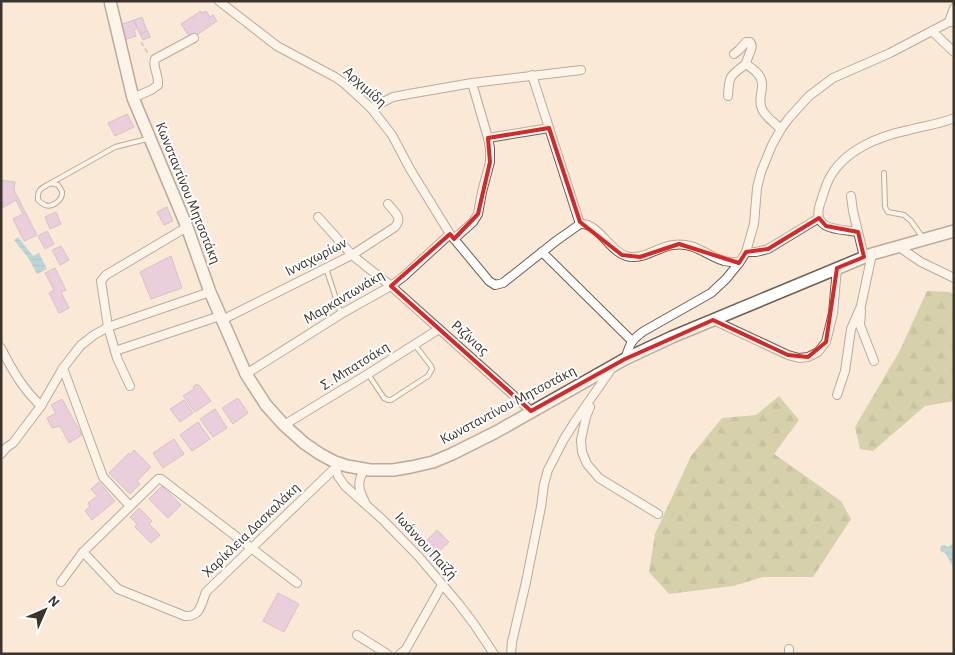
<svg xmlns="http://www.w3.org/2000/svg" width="955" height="655" font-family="'Alegreya Sans',sans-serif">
<defs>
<pattern id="forest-firs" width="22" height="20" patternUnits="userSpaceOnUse" patternTransform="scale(1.25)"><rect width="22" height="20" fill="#abb373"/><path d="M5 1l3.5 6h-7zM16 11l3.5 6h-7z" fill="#8c925f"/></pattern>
<pattern id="water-rules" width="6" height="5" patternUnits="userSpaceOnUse" patternTransform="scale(1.25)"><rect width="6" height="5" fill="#71c2d8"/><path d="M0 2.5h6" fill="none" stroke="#5e9eb0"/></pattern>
</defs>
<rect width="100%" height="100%" fill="#fae9d7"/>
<!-- forest -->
<g fill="url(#forest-firs)">
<polygon points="927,291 950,292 954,295 954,401 925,406 873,451 860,449 855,427 899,352"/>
<polygon points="779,396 799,420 774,454 841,501 851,519 813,577 763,577 733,586 669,594 649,572 655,534 691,456 722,418 756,415"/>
</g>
<!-- water -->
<g fill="url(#water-rules)">
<polygon points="18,237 33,256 39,253 47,269 37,274 29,259 14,240"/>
<polygon points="952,544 954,547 954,569 952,566 952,565 945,553 940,551 941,546 944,545 948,547"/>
</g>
<!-- building -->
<g fill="#d8aee3" stroke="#a597a9">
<polygon points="201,11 202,13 206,11 210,17 213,15 217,21 191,39 181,24"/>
<polygon points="142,17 147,31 140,34 134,20"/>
<polygon points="134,20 137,28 134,30 136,36 124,40 120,25"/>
<polygon points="148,31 150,37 143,40 140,34"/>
<polygon points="127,114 134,127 115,136 108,123"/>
<polygon points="1,180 15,182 14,190 37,235 24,241 13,219 23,214 16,200 2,208 1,207"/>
<polygon points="167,207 173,221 164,225 157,212"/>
<polygon points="56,212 61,224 50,229 45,217"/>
<polygon points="47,231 54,244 45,249 38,236"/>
<polygon points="61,246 69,260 60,265 52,250"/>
<polygon points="171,256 182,288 151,299 140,272"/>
<polygon points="55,268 66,290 61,292 69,308 59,313 49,293 54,290 45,273"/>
<polygon points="197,384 198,386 199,385 211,401 195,412 183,396 194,389 193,387"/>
<polygon points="238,398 248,413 233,424 222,408"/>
<polygon points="62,399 82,435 69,443 60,426 52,428 47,418 56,413 51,405"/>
<polygon points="184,400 193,413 180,422 170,409"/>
<polygon points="215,409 227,428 213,437 200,419"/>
<polygon points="198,422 210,439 192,451 180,435"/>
<polygon points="174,439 184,454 163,468 153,453"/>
<polygon points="134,450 151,467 137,481 140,484 130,494 109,473 129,453 130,455"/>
<polygon points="99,482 115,501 92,520 85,511 90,506 88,503 97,496 91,489"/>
<polygon points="162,486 181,505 168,518 149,499"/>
<polygon points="139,508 152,521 149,524 160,535 151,543 135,527 137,524 130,517"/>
<polygon points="437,530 449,542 432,558 421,546"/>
<polygon points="278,593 299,604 284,632 263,621"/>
</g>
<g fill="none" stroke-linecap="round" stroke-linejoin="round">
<!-- service casing -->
<g stroke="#6e5f50" stroke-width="6">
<g id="service">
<polyline points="884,173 885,207 888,212 904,215 911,221 923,238"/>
<path d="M51 183 58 185C58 185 62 191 62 192 63 200 52 208 45 205 42 204 40 202 38 200 37 189 42 188 51 183L115 147 147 139"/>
<polyline points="326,268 341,314"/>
<polyline points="368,374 384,398 388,400 391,400 428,376 432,369 431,366 415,345"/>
</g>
</g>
<!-- minor casing -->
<g stroke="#6e5f50" stroke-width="10">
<g id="minor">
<path d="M219 1 277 46 335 77 345 84 371 108 392 135 410 169 450 234 489 281 495 285 503 283 556 241 580 224C598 222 609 251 626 256 643 261 657 247 673 245 695 242 705 255 724 261 728 262 734 262 739 263"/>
<polyline points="949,22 954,8"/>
<polyline points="932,31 954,52"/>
<path d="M734 54 739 50 746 42H750C755 47 747 56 746 64 750 67 755 70 758 74 768 86 756 97 762 109 765 117 775 123 781 129"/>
<polyline points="532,75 580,224"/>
<path d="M728 96C729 75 730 76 746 64"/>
<path d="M133 98 151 90 158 85C159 74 152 67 155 59L194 38"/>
<polyline points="371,108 393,97 409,94 472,83 581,70"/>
<polyline points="488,138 549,128"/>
<polyline points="851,196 853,211 864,257"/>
<polyline points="318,217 352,255 391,286 531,411"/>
<path d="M858 232C840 229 811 231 820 204 823 196 825 187 829 179 844 150 879 136 909 130 924 126 940 124 954 118"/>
<polyline points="454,239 473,222 478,214 482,192 490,162 490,148 488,138 472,83"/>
<polyline points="899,247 921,262 954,278"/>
<polyline points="542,252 632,341"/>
<polyline points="746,252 756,252 768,249 819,218"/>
<polyline points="861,311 860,325 874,361"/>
<path d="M222 320 352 255 395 227C403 217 395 213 388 204"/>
<polyline points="713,320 788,355 799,358 808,357 818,352 826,342 833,313 837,268"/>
<path d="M1 348C12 370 23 389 41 406"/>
<polyline points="115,351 220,316"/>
<path d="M625 359C630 344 631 340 644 331L711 293 726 279 739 263 746 252 754 224 757 188 761 172 772 145 781 129 789 118 809 96 833 78 890 53 949 22H954"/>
<polyline points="63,368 103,477 130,506"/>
<polyline points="246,374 341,314 391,286 403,277 450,234"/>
<polyline points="130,386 117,358 108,327 101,281 106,275 187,227"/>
<polyline points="837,395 845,371 851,329 861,306 872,254"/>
<polyline points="590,407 586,417 581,440 582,452 587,464 599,478 658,514"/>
<polyline points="284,425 368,374 439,329"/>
<polyline points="1,454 7,447 13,443 41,406 63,368 81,345 94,335 108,327 210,292"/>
<polyline points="335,463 338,476 345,486 383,520 419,557 458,603 474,624 494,654"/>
<path d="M364 470C357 483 358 488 365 502"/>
<path d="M83 552 118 589 185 616C200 617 201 605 206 592L336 467"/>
<polyline points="61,582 83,552 158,479 161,479 297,583"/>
<polyline points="357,635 387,654"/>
<polyline points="400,654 406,649 442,585"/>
<polyline points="511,654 512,642 526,582 541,507 544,484 548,470 564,439 576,420 612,368"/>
<polyline points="789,654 789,649"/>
</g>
</g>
<!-- secondary casing -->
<g stroke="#6e5f50" stroke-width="14">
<polyline id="secondary" points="110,1 133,98 187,227 210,292 246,374 266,405 284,425 304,443 320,454 335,462 347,466 370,470 393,470 411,467 433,462 452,454 496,432 625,359 672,337 872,254 954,231"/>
</g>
<!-- path -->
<polyline stroke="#baad9f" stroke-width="2" stroke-dasharray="5 2.5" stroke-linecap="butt" points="141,42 149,55"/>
<!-- service -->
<use href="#service" stroke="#fff" stroke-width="4"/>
<!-- minor -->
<use href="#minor" stroke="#fff" stroke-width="8"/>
<!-- secondary -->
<use href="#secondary" stroke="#fff" stroke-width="11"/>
</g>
<!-- marked area -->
<path d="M0 0H955V655H0ZM549 128 580 222 622 255 640 257 679 244 739 263 746 252 768 249 819 218 826 226 858 232 864 257 837 268 826 342 808 357 788 355 713 320 625 359 531 411 391 286 450 234 454 239 478 214 490 162 488 138Z" fill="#fae9d7" fill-opacity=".55" fill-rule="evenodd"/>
<path fill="none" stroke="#d62828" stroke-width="4" stroke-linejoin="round" d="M549 128 580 222 622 255 640 257 679 244 739 263 746 252 768 249 819 218 826 226 858 232 864 257 837 268 826 342 808 357 788 355 713 320 625 359 531 411 391 286 450 234 454 239 478 214 490 162 488 138Z"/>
<g text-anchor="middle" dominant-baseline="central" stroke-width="4" stroke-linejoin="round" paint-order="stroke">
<!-- street labels -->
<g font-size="15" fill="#3a342d" stroke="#fff">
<text transform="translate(365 87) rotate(42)">Αρχιμίδη</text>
<text transform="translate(188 193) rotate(68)">Κωνσταντίνου Μητσοτάκη</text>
<text transform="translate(316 257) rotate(-27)">Ινναχωρίων</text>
<text transform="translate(344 297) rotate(-31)">Μαρκαντωνάκη</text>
<text transform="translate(470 338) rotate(42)">Ριζίνιας</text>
<text transform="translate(355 366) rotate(-32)">Σ. Μπατσάκη</text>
<text transform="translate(508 405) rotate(-28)">Κωνσταντίνου Μητσοτάκη</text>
<text transform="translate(251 530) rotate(-44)">Χαρίκλεια Δασκαλάκη</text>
<text transform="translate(426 546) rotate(48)">Ιωάννου Παϊζή</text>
</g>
</g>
<!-- border -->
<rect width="955" height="655" fill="none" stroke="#3a342d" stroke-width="5"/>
<!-- north arrow -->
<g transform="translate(45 610) rotate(45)" stroke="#ffffff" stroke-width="4" paint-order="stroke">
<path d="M0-4L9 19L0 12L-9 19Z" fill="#3a342d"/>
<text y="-8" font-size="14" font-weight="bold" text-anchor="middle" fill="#3a342d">N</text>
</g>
</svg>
